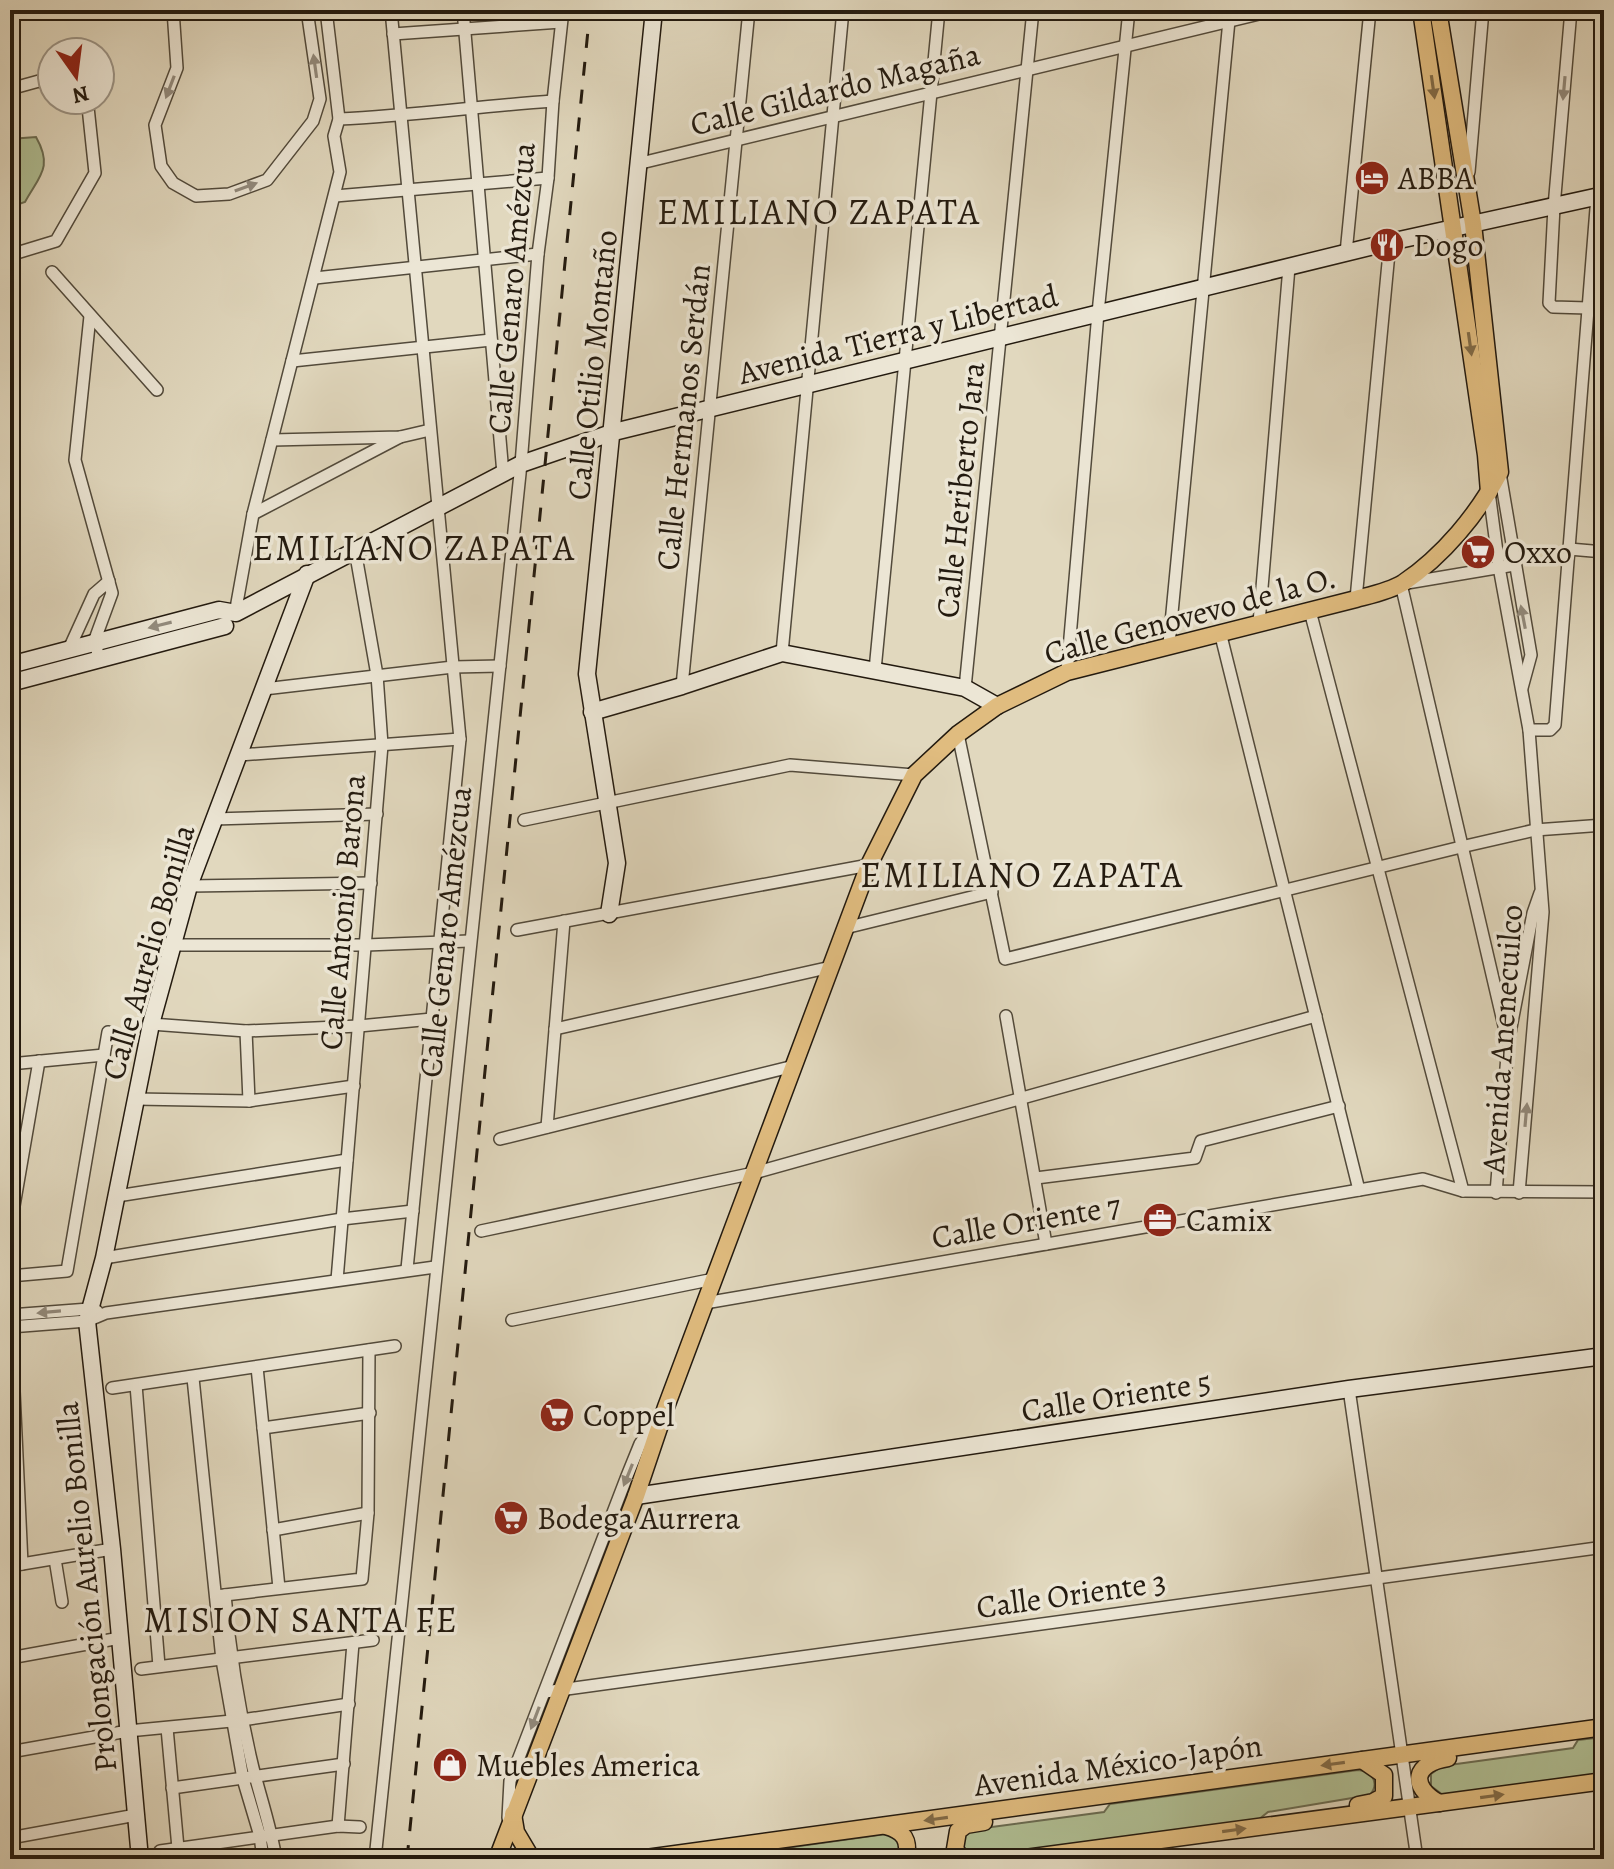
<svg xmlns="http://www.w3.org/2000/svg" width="1614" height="1869" font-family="Alegreya,serif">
<rect width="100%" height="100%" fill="#e1d8be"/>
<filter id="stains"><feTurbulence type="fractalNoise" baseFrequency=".0025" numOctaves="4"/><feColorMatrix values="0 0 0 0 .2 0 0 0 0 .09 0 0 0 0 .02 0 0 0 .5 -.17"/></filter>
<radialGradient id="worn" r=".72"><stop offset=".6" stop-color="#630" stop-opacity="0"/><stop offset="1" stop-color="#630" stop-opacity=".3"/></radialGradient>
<!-- green -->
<g fill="#b0bf94" stroke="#6a6c52" stroke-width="2">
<path d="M36 137C53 167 40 175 25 202L10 207V139Z"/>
<polygon points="1604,1737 1604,1773 1443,1795 1431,1786 1431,1774 1442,1766 1573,1748 1578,1740"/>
<path d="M1358 1770C1372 1771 1380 1783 1370 1795L1268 1812 1258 1820 971 1859C963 1852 962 1845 965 1834L977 1829 1104 1812 1110 1804Z"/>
<polygon points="886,1834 899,1838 899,1859 705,1859"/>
</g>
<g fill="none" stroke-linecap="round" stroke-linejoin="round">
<!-- street casing -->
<g stroke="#524a3b" stroke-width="14">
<g id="street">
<polyline points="173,10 177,68 155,125 161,166 173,183 196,196 229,194 267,180 313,121 320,99 307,10"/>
<polyline points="391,10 460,739 407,1269"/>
<polyline points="463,10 503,474"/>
<polyline points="1571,10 1554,207 1549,303 1553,307 1588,308"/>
<polyline points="393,34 561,22"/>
<polyline points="10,89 39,81 52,85"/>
<path d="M339 119C411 116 481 106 553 101"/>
<polyline points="641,163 1275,10"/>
<polyline points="1469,172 1483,10"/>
<polyline points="335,196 548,178"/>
<polyline points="1346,253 1370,10"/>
<polyline points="10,255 56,241 95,173 88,107 79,100"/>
<polyline points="52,272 157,390"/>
<polyline points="315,278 538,254"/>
<polyline points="90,316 75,460 112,593 94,642 100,659"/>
<polyline points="292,361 491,340"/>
<polyline points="272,440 400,437 430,430"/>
<polyline points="1500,473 1531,655 1522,688"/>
<polyline points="1489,492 1499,567 1529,730 1543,912 1519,1193"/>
<polyline points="253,514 400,437"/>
<polyline points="1569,549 1604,552"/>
<polyline points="1356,599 1390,242"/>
<polyline points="1310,611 1463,1191"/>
<polyline points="235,614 253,514 340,172 334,136 339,119 326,10"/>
<polyline points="1259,623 1289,267"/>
<polyline points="1220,632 1359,1190"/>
<polyline points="1169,644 1230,10"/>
<polyline points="69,649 94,594 109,581"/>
<polyline points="782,653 843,10"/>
<polyline points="875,670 939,10"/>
<polyline points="1067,672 1098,313 1129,10"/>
<polyline points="682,686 749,10"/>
<polyline points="965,688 1033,10"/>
<polyline points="264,689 453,667 500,666"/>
<polyline points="1529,730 1550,730 1555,725 1597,196"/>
<polyline points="958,734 1005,959 1461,847 1535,830 1604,825"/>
<polyline points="239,755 460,739"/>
<polyline points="214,819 377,814"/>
<polyline points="524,820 790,765 914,775"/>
<polyline points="189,886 371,883"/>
<polyline points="845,928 992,892"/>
<polyline points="517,930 869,865"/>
<polyline points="172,945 366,945 469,941"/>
<polyline points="1006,1016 1046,1244"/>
<polyline points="151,1024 246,1031 359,1026 432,1019"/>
<polyline points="555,1029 831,967"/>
<polyline points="246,1031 249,1101"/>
<polyline points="1508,1043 1401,584 1514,565"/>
<polyline points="10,1064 104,1055"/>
<polyline points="136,1099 249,1101 354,1086"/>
<polyline points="547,1127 564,921"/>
<polyline points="500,1139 794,1066"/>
<polyline points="1036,1178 1195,1158 1201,1141 1339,1106"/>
<polyline points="1496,1193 1508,1043 1533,913 1540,893"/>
<polyline points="117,1196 347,1160"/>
<polyline points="10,1229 39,1061"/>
<polyline points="481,1231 754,1173 1316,1016"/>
<polyline points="104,1258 342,1219 413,1211"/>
<polyline points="10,1276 67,1271 108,1032"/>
<polyline points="337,1280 382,745 377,675 355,550"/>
<polyline points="705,1303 1423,1179 1463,1191 1604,1192"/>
<polyline points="10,1315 89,1309 97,1311"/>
<polyline points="512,1320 714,1279"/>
<polyline points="10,1327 87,1321 106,1313 435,1267"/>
<polyline points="11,1327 22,1564"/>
<polyline points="257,1367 279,1588"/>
<polyline points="193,1378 222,1660 243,1779 260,1836 263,1859"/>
<polyline points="136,1385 159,1666"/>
<polyline points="112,1388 395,1346"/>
<polyline points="1349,1389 1417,1859"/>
<polyline points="263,1428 370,1413"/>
<polyline points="273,1530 368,1513"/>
<polyline points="55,1559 62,1602"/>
<polyline points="10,1566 112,1549"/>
<path d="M225 1595C230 1655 239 1710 253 1768 261 1799 271 1828 276 1859"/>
<polyline points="216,1596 362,1579 368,1513 369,1350"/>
<polyline points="10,1658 120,1638"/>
<polyline points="141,1669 373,1640"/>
<polyline points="545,1692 1604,1547"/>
<polyline points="167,1728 178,1848"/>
<polyline points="10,1752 128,1731 242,1720 349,1704"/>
<polyline points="172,1788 344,1764"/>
<polyline points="508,1818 510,1781 627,1476 640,1444 656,1421"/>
<polyline points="338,1826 353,1643"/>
<polyline points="10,1838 136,1815"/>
<polyline points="160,1851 338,1826 360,1827"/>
<polyline points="375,1859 521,464 538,254 548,178 553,101 563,10"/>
</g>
</g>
<!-- secondary casing -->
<g stroke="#231a0f" stroke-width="19">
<g id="secondary">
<polyline points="10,665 219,610 236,613 521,464 614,432 1390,242 1604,195"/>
<polyline points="10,683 225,626"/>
<polyline points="592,712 682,686 782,653 965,688 997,706"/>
<polyline points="609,914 617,863 587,674 654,10"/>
<polyline points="636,1496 1349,1389 1604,1356"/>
<polyline points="140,1859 112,1549 87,1321 104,1258 151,1024 189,886 307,574"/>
</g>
</g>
<!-- primary casing -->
<g stroke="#231a0f" stroke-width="19">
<g id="primary">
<polyline points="1421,10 1486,455 1489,492"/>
<path d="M1439 1803C1409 1786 1414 1763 1448 1758"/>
<polyline points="1358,1805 1373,1802 1384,1796 1384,1775 1362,1760"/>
<polyline points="513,1814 516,1832 532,1859"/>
<path d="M886 1826C904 1831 910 1840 906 1859"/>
<path d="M497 1859 636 1496 666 1407 869 865 914 775 958 734 997 706 1067 672 1356 599C1371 595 1390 591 1403 583 1443 556 1478 514 1500 472L1473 224 1438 10"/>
<polyline points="639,1859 1604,1727"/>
<polyline points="962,1859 955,1849 958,1831 966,1825 984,1822"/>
<polyline points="1018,1859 1604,1781"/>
</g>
</g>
<!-- street -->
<use href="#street" stroke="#ece6d5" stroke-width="11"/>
<!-- secondary -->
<use href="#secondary" stroke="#ece6d5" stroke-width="16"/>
<!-- primary -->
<use href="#primary" stroke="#e0bc7f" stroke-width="16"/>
<!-- rail -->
<polyline stroke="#231a0f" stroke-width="3" stroke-dasharray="14 14" stroke-linecap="butt" points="407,1859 590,10"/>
</g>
<!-- one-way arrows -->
<defs><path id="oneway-solid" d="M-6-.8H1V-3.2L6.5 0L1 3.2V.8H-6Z" transform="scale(2)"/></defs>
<g fill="#928a7c">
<use href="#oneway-solid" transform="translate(315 66) rotate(-98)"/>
<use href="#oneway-solid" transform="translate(170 87) rotate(111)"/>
<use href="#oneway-solid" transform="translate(1564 88) rotate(95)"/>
<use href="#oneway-solid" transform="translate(246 187) rotate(-20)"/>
<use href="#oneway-solid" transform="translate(1523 617) rotate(-101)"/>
<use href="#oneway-solid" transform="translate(160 625) rotate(166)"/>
<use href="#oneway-solid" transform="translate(1526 1115) rotate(-85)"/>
<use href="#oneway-solid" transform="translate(49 1312) rotate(175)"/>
<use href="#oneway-solid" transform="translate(628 1475) rotate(112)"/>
<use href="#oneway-solid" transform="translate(535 1718) rotate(111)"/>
</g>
<g fill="#826b47">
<use href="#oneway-solid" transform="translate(1433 87) rotate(82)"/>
<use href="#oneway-solid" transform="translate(1470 344) rotate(82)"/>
<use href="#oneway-solid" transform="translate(1333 1764) rotate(172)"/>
<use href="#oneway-solid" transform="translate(1492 1796) rotate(-8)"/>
<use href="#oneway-solid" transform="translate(936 1819) rotate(172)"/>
<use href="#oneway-solid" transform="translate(1234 1830) rotate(-8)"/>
</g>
<!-- icons -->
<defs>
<g id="hotel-disc" transform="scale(1.8)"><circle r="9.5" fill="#8f2418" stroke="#ece6d5"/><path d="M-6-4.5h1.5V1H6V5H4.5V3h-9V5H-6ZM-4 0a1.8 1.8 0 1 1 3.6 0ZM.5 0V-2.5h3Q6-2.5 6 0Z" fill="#fff"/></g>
<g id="restaurant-disc" transform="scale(1.8)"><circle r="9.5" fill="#8f2418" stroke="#ece6d5"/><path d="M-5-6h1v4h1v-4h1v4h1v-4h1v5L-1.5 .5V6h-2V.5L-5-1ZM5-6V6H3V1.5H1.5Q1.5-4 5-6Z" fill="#fff"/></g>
<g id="supermarket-disc" transform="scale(1.8)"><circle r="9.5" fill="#8f2418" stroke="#ece6d5"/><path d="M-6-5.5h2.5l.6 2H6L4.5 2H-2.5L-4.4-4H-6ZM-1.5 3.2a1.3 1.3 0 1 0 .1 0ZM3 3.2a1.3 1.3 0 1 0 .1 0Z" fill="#fff"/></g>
<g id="office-disc" transform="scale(1.8)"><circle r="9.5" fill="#8f2418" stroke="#ece6d5"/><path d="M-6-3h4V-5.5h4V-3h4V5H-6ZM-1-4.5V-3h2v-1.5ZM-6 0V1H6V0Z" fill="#fff"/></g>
<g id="shop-disc" transform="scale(1.8)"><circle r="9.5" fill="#8f2418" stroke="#ece6d5"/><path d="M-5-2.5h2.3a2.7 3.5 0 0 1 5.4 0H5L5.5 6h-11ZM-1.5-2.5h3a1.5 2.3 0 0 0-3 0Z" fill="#fff"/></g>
</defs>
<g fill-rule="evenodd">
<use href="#hotel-disc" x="1372" y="178"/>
<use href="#restaurant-disc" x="1387" y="245"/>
<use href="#supermarket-disc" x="1478" y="552"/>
<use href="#office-disc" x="1160" y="1220"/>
<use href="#supermarket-disc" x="557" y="1415"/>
<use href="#supermarket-disc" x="511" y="1518"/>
<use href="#shop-disc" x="450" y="1765"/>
</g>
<g text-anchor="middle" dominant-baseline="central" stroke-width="7" stroke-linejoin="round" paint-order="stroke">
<!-- street labels -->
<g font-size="32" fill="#231a0f" stroke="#ece6d5">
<text transform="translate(835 89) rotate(-14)">Calle Gildardo Magaña</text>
<text transform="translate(511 288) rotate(-85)">Calle Genaro Amézcua</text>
<text transform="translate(898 334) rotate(-14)">Avenida Tierra y Libertad</text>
<text transform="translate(592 365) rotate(-84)">Calle Otilio Montaño</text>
<text transform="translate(683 417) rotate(-84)">Calle Hermanos Serdán</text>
<text transform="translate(960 490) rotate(-84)">Calle Heriberto Jara</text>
<text transform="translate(1190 615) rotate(-15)">Calle Genovevo de la O.</text>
<text transform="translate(342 912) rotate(-85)">Calle Antonio Barona</text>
<text transform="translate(445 932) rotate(-84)">Calle Genaro Amézcua</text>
<text transform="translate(148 952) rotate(-74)">Calle Aurelio Bonilla</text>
<text transform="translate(1502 1039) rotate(-86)">Avenida Anenecuilco</text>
<text transform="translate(1026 1221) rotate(-10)">Calle Oriente 7</text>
<text transform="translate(1116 1396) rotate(-9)">Calle Oriente 5</text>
<text transform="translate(86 1587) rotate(-96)">Prolongación Aurelio Bonilla</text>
<text transform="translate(1071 1594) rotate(-8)">Calle Oriente 3</text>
<text transform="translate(1118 1765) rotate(-8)">Avenida México-Japón</text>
</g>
<!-- poi labels -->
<g font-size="32" fill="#231a0f" stroke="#ece6d5" text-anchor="start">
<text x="1398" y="178">ABBA</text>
<text x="1413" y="245">Dogo</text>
<text x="1504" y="552">Oxxo</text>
<text x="1186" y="1220">Camix</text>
<text x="583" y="1415">Coppel</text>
<text x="537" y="1518">Bodega Aurrera</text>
<text x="476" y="1765">Muebles America</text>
</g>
<!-- quarter labels -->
<g font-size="36" letter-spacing="2" fill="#231a0f" stroke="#ece6d5">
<text x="819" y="211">EMILIANO ZAPATA</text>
<text x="414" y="547">EMILIANO ZAPATA</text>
<text x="1022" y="874">EMILIANO ZAPATA</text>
<text x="301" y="1619">MISION SANTA FE</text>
</g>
</g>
<!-- margin -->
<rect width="1614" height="1869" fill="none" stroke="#e1d8be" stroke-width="40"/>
<rect x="12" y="12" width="1590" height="1845" fill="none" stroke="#231a0f" stroke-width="4"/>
<rect x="20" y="20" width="1574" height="1829" fill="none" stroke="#231a0f" stroke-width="2"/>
<!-- north arrow -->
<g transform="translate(76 76) rotate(166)"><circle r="38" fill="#ece6d5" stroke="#9c9486" stroke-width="2"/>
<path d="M0-6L14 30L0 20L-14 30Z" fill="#8f2418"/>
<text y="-12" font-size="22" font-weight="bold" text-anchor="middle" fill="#231a0f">N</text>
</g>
<rect width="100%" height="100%" filter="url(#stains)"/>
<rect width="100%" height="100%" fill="url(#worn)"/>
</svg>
